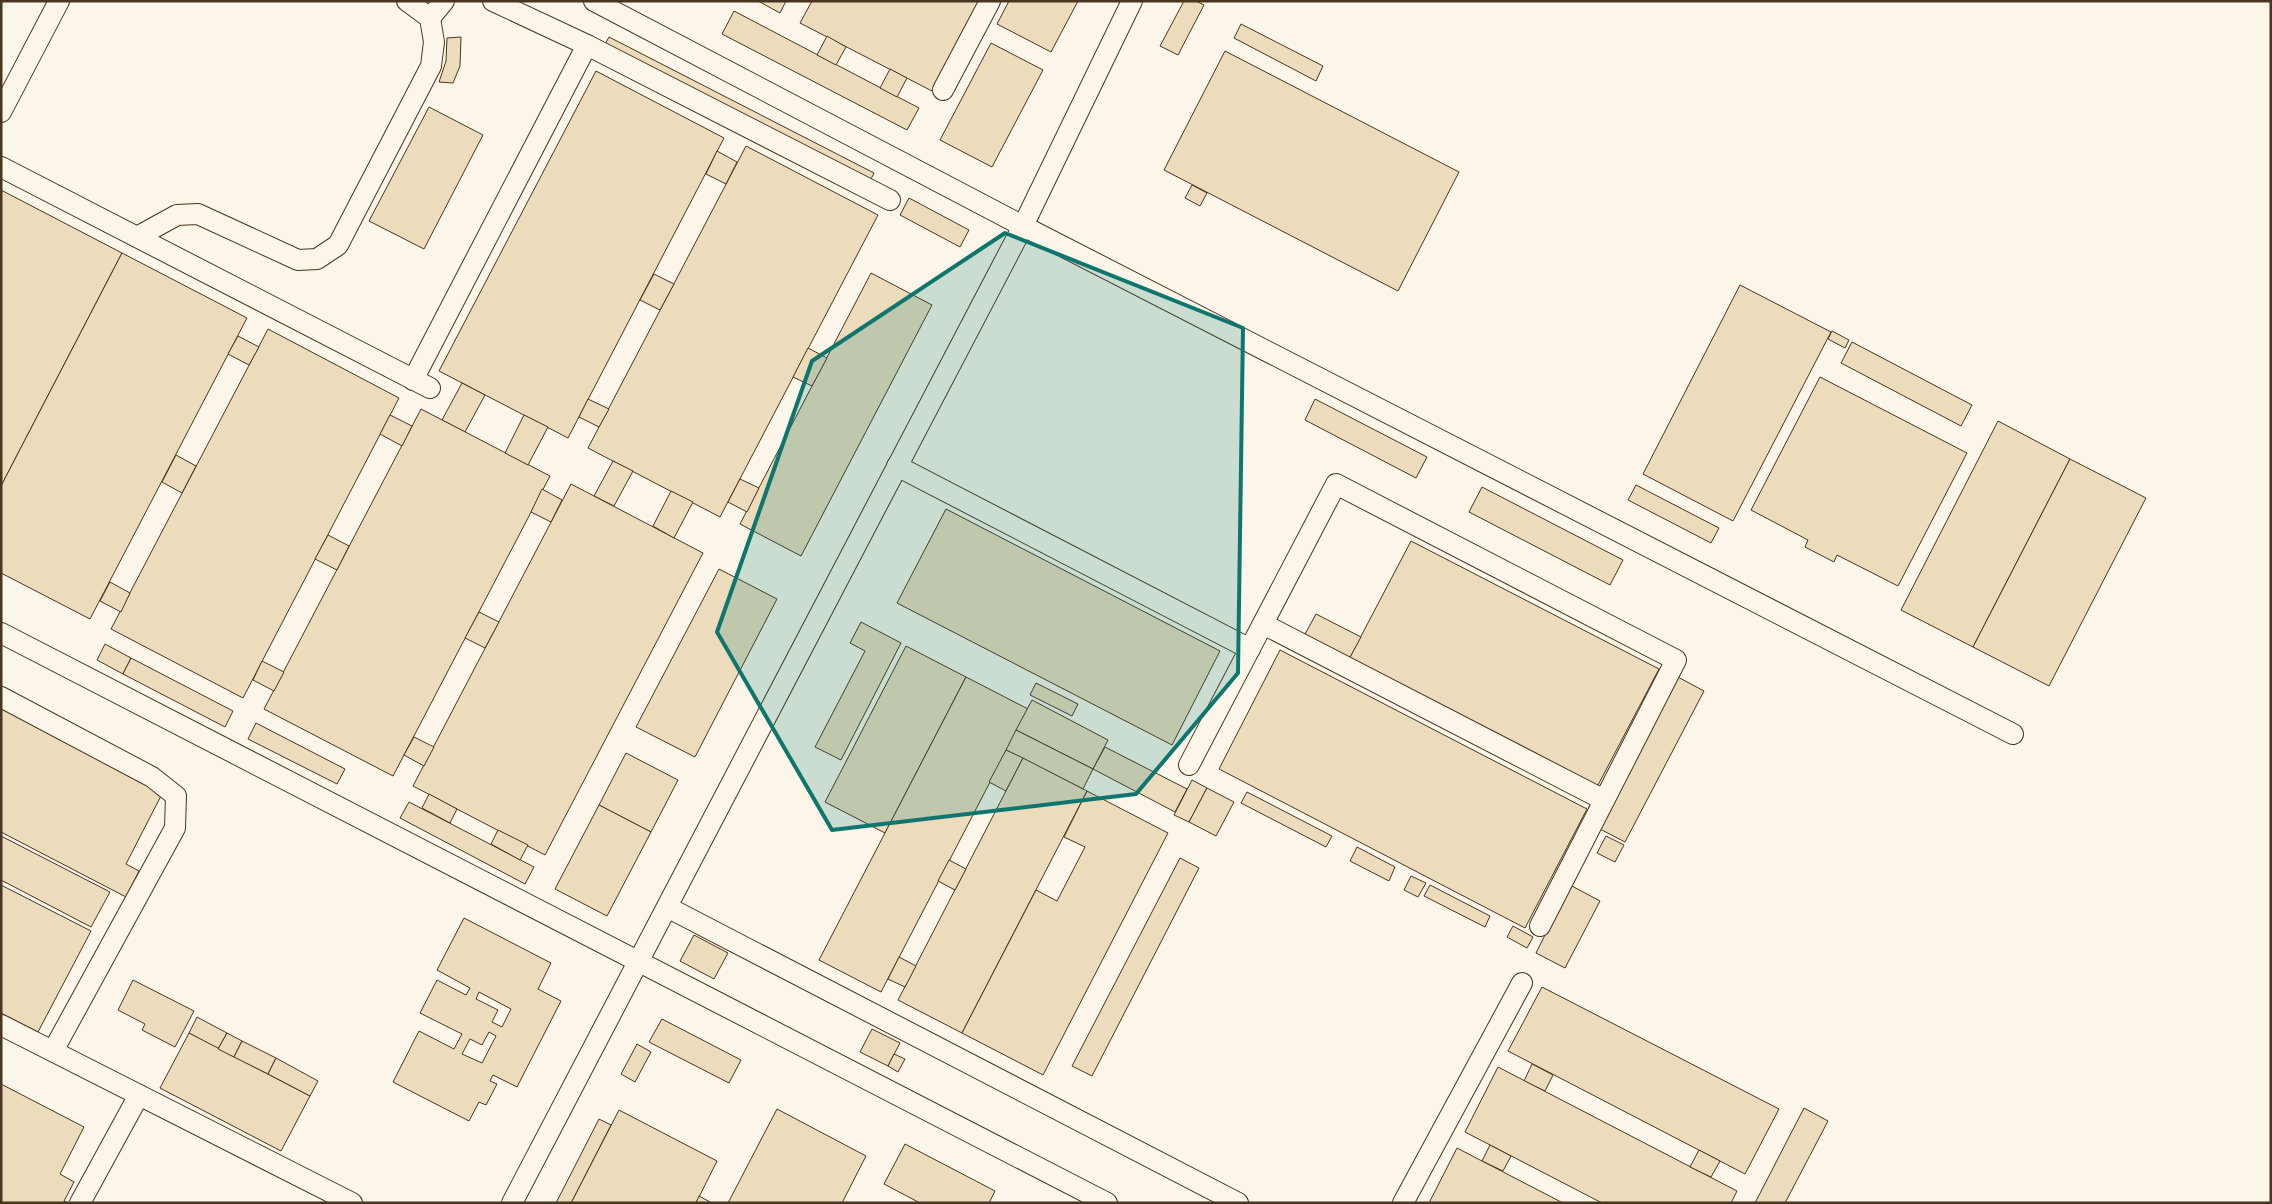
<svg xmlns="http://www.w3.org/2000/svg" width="2272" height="1204" font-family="'Archivo Narrow',sans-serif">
<rect width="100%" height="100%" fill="#fbf6e9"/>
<!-- building -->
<g fill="#ecdcbc" stroke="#4a3520" fill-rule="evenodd">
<polygon points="758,1 786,1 780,13"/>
<polygon points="812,1 979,1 932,91 800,23"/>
<polygon points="1009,1 1078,1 1051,52 997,24"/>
<polygon points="1184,1 1196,1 1204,5 1178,55 1160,46"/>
<polygon points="734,11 919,108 907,130 722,34"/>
<polygon points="1241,24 1323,66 1316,81 1234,38"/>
<polygon points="827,36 846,47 836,65 817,55"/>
<polygon points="461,37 460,66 453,83 439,82 446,61 447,38"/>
<polygon points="609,37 874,173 869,183 604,46"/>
<polygon points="991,43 1043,70 992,167 940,140"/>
<polygon points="1225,51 1459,172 1398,291 1164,170"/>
<polygon points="890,69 907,78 897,97 880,88"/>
<polygon points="596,71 724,138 568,438 439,371"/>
<polygon points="429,107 483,135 424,249 369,221"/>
<polygon points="746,146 878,215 720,517 588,448"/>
<polygon points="717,151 737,162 726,184 706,174"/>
<polygon points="1192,185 1207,193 1200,206 1185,198"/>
<polygon points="1,190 122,253 1,486"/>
<polygon points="909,198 969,230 960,247 900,215"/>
<polygon points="122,253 247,318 90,619 1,573 1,486"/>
<polygon points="871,273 932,305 801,556 740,524"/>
<polygon points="654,274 674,284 660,310 640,300"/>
<polygon points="1740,285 1831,332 1733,521 1643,474"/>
<polygon points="268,329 399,398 243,698 111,629"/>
<polygon points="1832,331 1849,340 1845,348 1828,339"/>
<polygon points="238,336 259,347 249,365 228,354"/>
<polygon points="1852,342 1972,405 1961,426 1841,363"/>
<polygon points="808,348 827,358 812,386 793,377"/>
<polygon points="1820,377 1967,453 1898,586 1837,555 1834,562 1805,547 1808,540 1751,510"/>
<polygon points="462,383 485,395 465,432 442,420"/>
<polygon points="588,399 609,409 599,427 579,417"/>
<polygon points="1315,399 1427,457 1416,478 1305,420"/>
<polygon points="421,409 550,476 393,776 264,709"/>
<polygon points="390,415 412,426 402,446 380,434"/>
<polygon points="524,415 548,427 528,465 505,453"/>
<polygon points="1998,421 2070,459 1973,647 1901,610"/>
<polygon points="176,455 196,466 182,493 162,482"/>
<polygon points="2070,459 2146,498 2049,686 1973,647"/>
<polygon points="613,461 633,471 614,506 594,496"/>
<polygon points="740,479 759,488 747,512 728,502"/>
<polygon points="571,484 703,553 545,855 413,786"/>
<polygon points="1636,485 1719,528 1711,543 1628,500"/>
<polygon points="1482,487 1623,560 1610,585 1469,512"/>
<polygon points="542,489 562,500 551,522 531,512"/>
<polygon points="671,491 693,502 674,538 653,526"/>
<polygon points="946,509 1220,651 1172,745 897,603"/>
<polygon points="328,535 349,546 337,570 315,559"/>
<polygon points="1411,541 1659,669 1597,787 1349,659"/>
<polygon points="719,569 777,599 695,757 636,727"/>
<polygon points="110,582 130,593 121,612 100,601"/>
<polygon points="479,612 499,622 485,648 465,638"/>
<polygon points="1316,614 1361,637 1349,659 1304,636"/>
<polygon points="861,622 901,643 841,760 815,747 865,651 850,643"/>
<polygon points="105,644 131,658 123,674 97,660"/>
<polygon points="906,646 966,677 885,833 825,802"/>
<polygon points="1280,650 1587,809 1525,928 1219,769"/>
<polygon points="131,658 233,711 225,727 123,674"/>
<polygon points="262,661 284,672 274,691 253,680"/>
<polygon points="1676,676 1704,691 1625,842 1598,828"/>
<polygon points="966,677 1028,709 881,992 819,960"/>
<polygon points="1036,683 1078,704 1072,716 1030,695"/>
<polygon points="1032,700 1108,740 1093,769 1016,730"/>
<polygon points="1,708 163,792 126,864 139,871 126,897 1,832"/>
<polygon points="256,723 345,769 337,784 248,739"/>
<polygon points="1016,730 1093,769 1083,789 1006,750"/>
<polygon points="414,737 434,747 424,766 404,755"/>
<polygon points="1105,747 1187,789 1175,812 1093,769"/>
<polygon points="1006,750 1023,758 1006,791 989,782"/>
<polygon points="626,753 678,780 651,832 599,805"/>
<polygon points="1023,758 1087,791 962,1033 898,1000"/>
<polygon points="1192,780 1207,788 1189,822 1174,815"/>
<polygon points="1207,788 1234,802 1216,836 1189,822"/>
<polygon points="1087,791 1168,833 1043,1075 962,1033 1036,890 1057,901 1085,847 1064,837"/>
<polygon points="1247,792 1332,836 1326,847 1241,803"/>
<polygon points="429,794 457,809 450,823 422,808"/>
<polygon points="409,802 534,867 525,884 400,818"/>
<polygon points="599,805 651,832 607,916 555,889"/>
<polygon points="498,830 528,845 520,860 491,844"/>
<polygon points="1,836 110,892 91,927 1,880"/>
<polygon points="1606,836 1624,845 1615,862 1597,853"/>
<polygon points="1357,847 1395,867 1389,881 1350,861"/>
<polygon points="1180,858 1199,868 1092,1076 1072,1066"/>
<polygon points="949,860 966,869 955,890 938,881"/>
<polygon points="1411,876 1426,883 1418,897 1404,890"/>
<polygon points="1,885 91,931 38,1032 1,1013"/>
<polygon points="1430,885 1490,916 1485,927 1424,896"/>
<polygon points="1570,885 1600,901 1565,968 1536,953"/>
<path d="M464 918 551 963 538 989 561 1001 517 1087 493 1075 490 1081 497 1084 486 1105 479 1102 469 1121 393 1082 419 1031 454 1049 462 1034 420 1013 437 980 466 995 470 988 437 970ZM479 992 511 1009 502 1027 492 1022 498 1010 476 999ZM489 1032 496 1036 482 1063 462 1054 470 1039 482 1045Z"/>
<polygon points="1513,926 1533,937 1527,948 1507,937"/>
<polygon points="694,935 728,953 714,979 680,961"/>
<polygon points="899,957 916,966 905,987 888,979"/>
<polygon points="133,980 194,1011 175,1047 142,1030 145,1024 118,1010"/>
<polygon points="1542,987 1779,1109 1745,1174 1508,1051"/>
<polygon points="197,1017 227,1033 218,1049 189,1033"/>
<polygon points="662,1019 741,1060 729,1083 649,1042"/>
<polygon points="872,1029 900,1043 888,1066 860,1052"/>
<polygon points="189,1033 310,1096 281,1151 160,1088"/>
<polygon points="227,1033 242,1041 234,1057 218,1049"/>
<polygon points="242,1041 276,1058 268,1074 234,1057"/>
<polygon points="637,1044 651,1052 635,1082 621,1074"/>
<polygon points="894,1054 905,1059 898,1072 888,1066"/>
<polygon points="276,1058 318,1081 310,1096 268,1074"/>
<polygon points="1532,1064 1553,1075 1545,1091 1524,1081"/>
<polygon points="1498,1067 1737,1191 1731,1203 1602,1203 1465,1132"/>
<polygon points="1,1084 84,1127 60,1174 74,1182 64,1201 68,1203 1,1203"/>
<polygon points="1804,1108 1828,1121 1785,1203 1755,1203"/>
<polygon points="777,1109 866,1156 842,1203 728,1203"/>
<polygon points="619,1110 717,1161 696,1203 571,1203"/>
<polygon points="599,1119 611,1125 571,1203 556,1203"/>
<polygon points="905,1144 995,1191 989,1203 920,1203 884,1184"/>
<polygon points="1490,1145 1511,1156 1503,1171 1482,1161"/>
<polygon points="1457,1148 1482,1161 1563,1203 1429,1203"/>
<polygon points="1699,1150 1720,1161 1711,1177 1690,1167"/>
<polygon points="699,1196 712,1203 696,1203"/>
</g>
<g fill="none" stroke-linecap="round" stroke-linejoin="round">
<!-- minor casing -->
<g stroke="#4a3520" stroke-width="22">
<g id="minor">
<polyline points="493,1 587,45 890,200"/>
<polyline points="594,1 1023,226 2013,734"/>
<polyline points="430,18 444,1"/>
<polyline points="943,90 990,1"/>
<polyline points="1,112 59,1"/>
<polyline points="1,167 430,388"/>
<polyline points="137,237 177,215 198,214 298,260 317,259 338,245 431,66 434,42 430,18 407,1"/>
<polyline points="413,380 587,45"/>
<polyline points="897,466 1250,649"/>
<polyline points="1263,624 1604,800"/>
<polyline points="1,633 1107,1203"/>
<polyline points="1,697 152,777 176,796 175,828 53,1051"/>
<polyline points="1189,765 1336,484 1676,660 1540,926"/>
<polyline points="667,907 1238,1203"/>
<polyline points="1,1025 352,1203"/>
<polyline points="80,1203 139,1095"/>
<polyline points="512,1203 1023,226 1132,1"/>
<polyline points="1403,1203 1522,983"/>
</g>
</g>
<!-- minor -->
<use href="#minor" stroke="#fbf6e9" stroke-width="20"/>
</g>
<!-- marked area -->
<path fill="#0f766e" fill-opacity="0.2" stroke="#0f766e" stroke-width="4" stroke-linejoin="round" d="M1005 233 1243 328 1238 673 1136 794 832 830 717 632 812 361Z"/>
<!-- border -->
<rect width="2272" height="1204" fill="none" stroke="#4a3520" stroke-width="5"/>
</svg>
